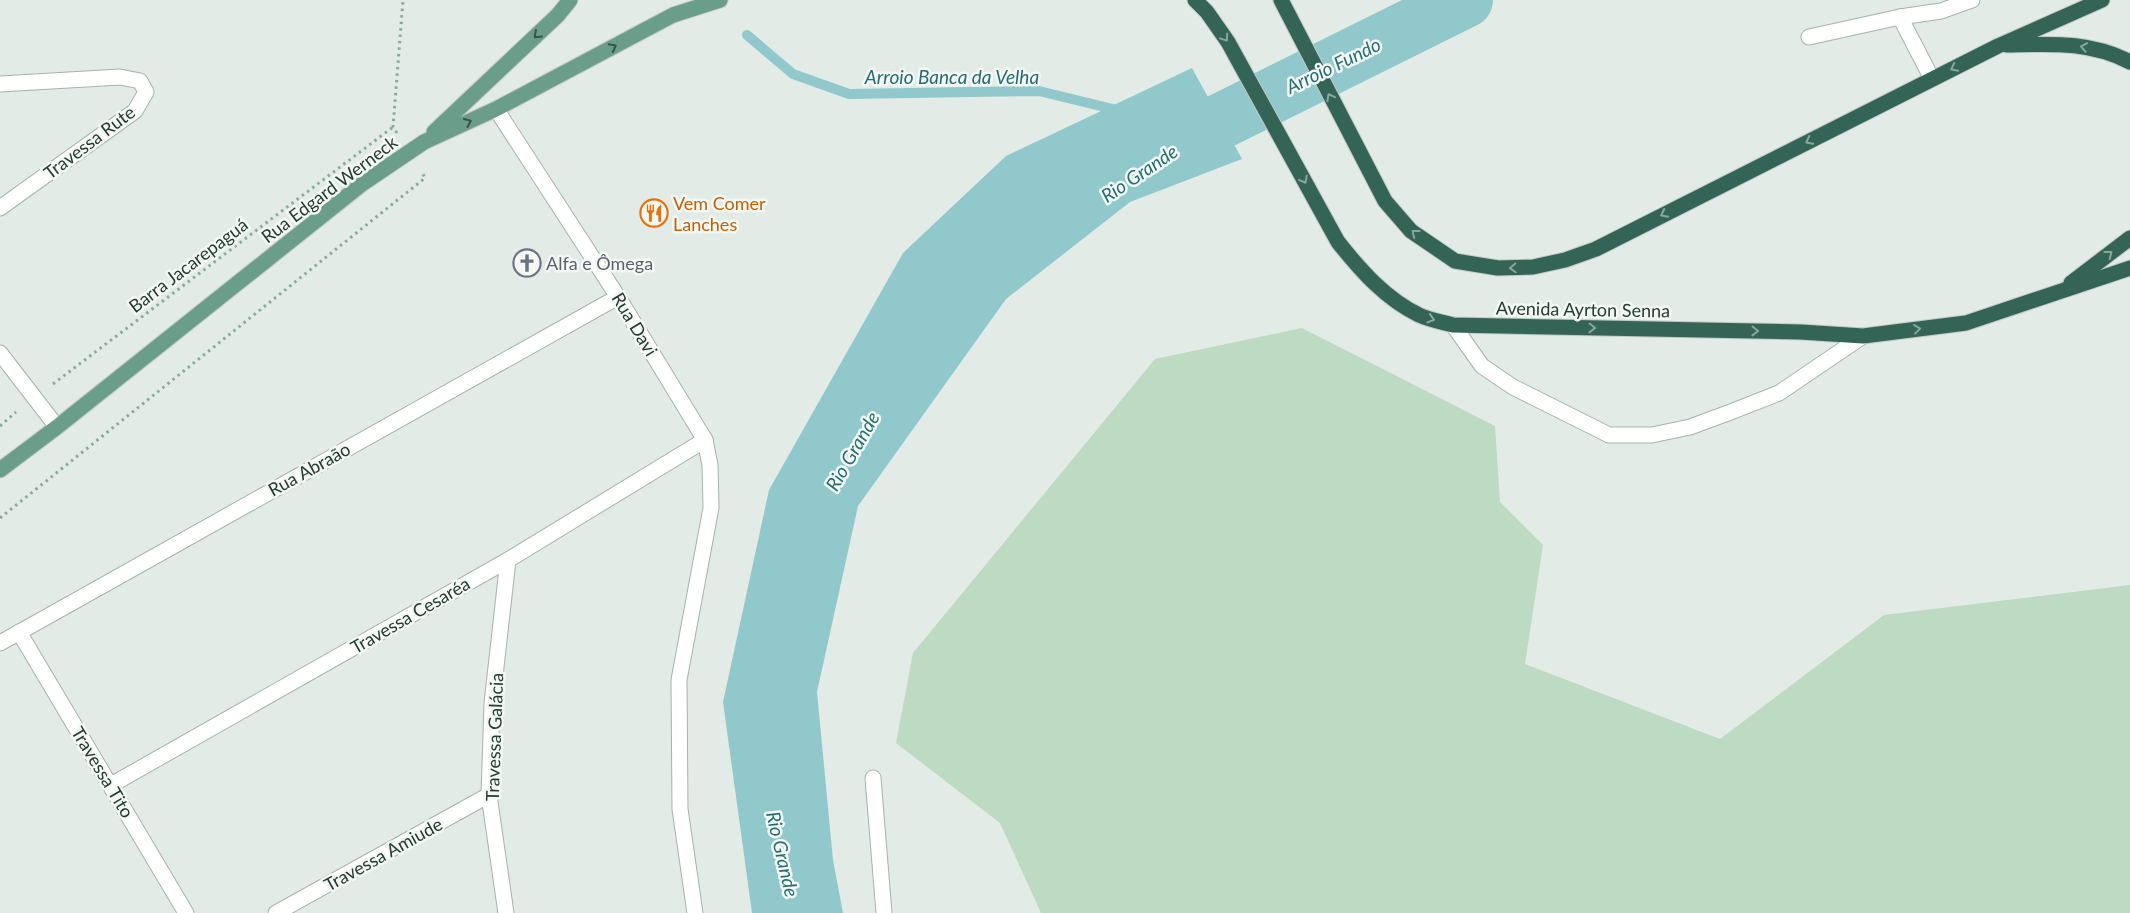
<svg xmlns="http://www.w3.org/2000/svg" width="2130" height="913" font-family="Lato,sans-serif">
<rect width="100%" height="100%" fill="#e3ebe6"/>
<!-- green -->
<polygon fill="#bddac2" points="1302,328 1495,426 1500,502 1543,545 1525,664 1720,739 1884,615 2130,585 2130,913 1041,913 1000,823 896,743 913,653 1155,359"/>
<!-- water -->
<polygon fill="#90c8cb" points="1192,68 1242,159 1130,202 1006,299 858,506 817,692 833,860 843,913 752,913 723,702 769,490 903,253 1006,156"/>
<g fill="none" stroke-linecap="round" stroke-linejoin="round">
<!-- stream -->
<polyline stroke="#90c8cb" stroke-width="10" points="747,35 793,74 849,94 1039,91 1121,111"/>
<!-- river -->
<polyline stroke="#90c8cb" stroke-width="56" points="1156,162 1201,131 1465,0"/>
<!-- minor casing -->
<g stroke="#a6b3ac" stroke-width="17">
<g id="minor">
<polyline points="1900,17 1941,11 1972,0"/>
<polyline points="1809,37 1900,17 1932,79"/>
<polyline points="0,84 120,77 140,81 146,92 135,111 0,208"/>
<polyline points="496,109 618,297 705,440 710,465 711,508 679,680 680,809 695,913"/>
<polyline points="1453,325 1482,366 1513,387 1609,435 1652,435 1690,427 1728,413 1779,393 1863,336"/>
<polyline points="0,353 57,427"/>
<polyline points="19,632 186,913"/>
<polyline points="0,643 618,297"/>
<polyline points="873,778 884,913"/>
<polyline points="111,785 508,560 705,440"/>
<polyline points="276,913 489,795"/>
<polyline points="506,913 489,795 492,703 508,560"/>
</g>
</g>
<!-- major casing -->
<g stroke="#c2c8c6" stroke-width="17">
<g id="major">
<polyline points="434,132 558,15 570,0"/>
<polyline points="0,470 57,427 362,184 424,142 496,109 673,15 720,0"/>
</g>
</g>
<!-- highway casing -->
<g stroke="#c2c8c6" stroke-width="17">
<g id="highway">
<path d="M1195 0 1207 12 1228 42 1338 242C1361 271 1386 299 1419 315 1430 320 1442 322 1453 325L1801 332 1863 336 1966 323 2130 268"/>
<polyline points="1281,0 1385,201 1411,231 1455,261 1498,268 1533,267 1565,260 1596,249 1998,46 2102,0"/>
<path d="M2007 45C2051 44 2090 41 2130 62"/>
<polyline points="2071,283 2130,238"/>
</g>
</g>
<!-- path -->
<g stroke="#86ac9c" stroke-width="3" stroke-dasharray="2.5 4" stroke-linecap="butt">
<polyline points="397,133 393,127 403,0"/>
<polyline points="53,384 393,127"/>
<polyline points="0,426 16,412"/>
<polyline points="0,518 425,178 422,172"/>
</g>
<!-- minor -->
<use href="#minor" stroke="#fff" stroke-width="15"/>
<!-- major -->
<use href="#major" stroke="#6b9d8b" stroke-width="15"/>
<!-- highway -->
<use href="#highway" stroke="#336455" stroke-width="15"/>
</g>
<!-- one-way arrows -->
<defs><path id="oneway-chevron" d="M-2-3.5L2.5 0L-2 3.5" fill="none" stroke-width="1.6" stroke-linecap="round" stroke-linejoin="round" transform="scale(1.25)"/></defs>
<g stroke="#365448">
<use href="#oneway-chevron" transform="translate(537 35) rotate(137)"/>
<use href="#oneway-chevron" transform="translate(613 47) rotate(-28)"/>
<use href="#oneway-chevron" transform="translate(468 122) rotate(-24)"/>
</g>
<g stroke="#89a79d">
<use href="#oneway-chevron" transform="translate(1225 38) rotate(56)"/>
<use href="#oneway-chevron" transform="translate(2084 47) rotate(-169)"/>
<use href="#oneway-chevron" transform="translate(1954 68) rotate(153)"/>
<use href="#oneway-chevron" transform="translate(1330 97) rotate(-118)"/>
<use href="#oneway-chevron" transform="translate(1809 141) rotate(153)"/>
<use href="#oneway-chevron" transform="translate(1304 180) rotate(61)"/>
<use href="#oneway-chevron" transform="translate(1664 214) rotate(153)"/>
<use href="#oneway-chevron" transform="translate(1415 233) rotate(-142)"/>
<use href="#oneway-chevron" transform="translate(2109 254) rotate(-38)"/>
<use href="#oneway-chevron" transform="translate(1513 268) rotate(177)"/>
<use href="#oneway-chevron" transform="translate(1431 319) rotate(17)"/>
<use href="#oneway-chevron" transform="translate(1592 328) rotate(1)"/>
<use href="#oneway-chevron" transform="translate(1917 329) rotate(-7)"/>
<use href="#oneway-chevron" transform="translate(1755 331) rotate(1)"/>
</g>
<!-- icons -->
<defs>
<g id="restaurant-ring" transform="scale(1.4375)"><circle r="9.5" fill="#f3f8f5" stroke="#e8710a" stroke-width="1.5"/><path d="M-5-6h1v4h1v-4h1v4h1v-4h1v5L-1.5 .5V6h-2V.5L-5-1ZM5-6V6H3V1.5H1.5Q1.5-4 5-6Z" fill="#e8710a"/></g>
<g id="church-ring" transform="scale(1.4375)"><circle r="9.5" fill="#f3f8f5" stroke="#6b7280" stroke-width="1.5"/><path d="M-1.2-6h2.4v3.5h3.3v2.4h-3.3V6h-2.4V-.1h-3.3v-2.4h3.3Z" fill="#6b7280"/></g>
</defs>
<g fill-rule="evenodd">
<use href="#restaurant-ring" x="654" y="213"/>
<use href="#church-ring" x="527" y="263"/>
</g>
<g text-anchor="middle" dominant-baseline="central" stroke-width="5" stroke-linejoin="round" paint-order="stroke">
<!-- street labels -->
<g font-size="18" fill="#243b32" stroke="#f3f8f5">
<text transform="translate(89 142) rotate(-37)">Travessa Rute</text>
<text transform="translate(329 189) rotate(-37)">Rua Edgard Werneck</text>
<text transform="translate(188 265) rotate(-37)">Barra Jacarepaguá</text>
<text transform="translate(1583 309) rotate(1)">Avenida Ayrton Senna</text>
<text transform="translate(635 324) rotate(59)">Rua Davi</text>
<text transform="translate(309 469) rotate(-29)">Rua Abraão</text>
<text transform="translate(410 615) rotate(-30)">Travessa Cesaréa</text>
<text transform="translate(494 737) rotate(-88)">Travessa Galácia</text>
<text transform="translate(103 772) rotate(59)">Travessa Tito</text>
<text transform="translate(383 854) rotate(-29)">Travessa Amiude</text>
</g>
<!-- food labels -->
<g font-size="18" fill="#c56008" stroke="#f3f8f5" text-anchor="start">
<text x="673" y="203">Vem Comer<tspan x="673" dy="21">Lanches</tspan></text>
</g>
<!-- worship labels -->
<g font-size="18" fill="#5b616d" stroke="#f3f8f5" text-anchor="start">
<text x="546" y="263">Alfa e Ômega</text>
</g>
<!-- water labels -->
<g font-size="19" font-style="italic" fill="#246d71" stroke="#f3f8f5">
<text transform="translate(1333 65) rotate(-26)">Arroio Fundo</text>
<text x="952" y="76">Arroio Banca da Velha</text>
<text transform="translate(1139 173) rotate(-34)">Rio Grande</text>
<text transform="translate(852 451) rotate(-60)">Rio Grande</text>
<text transform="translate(783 854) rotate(77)">Rio Grande</text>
</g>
</g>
</svg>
